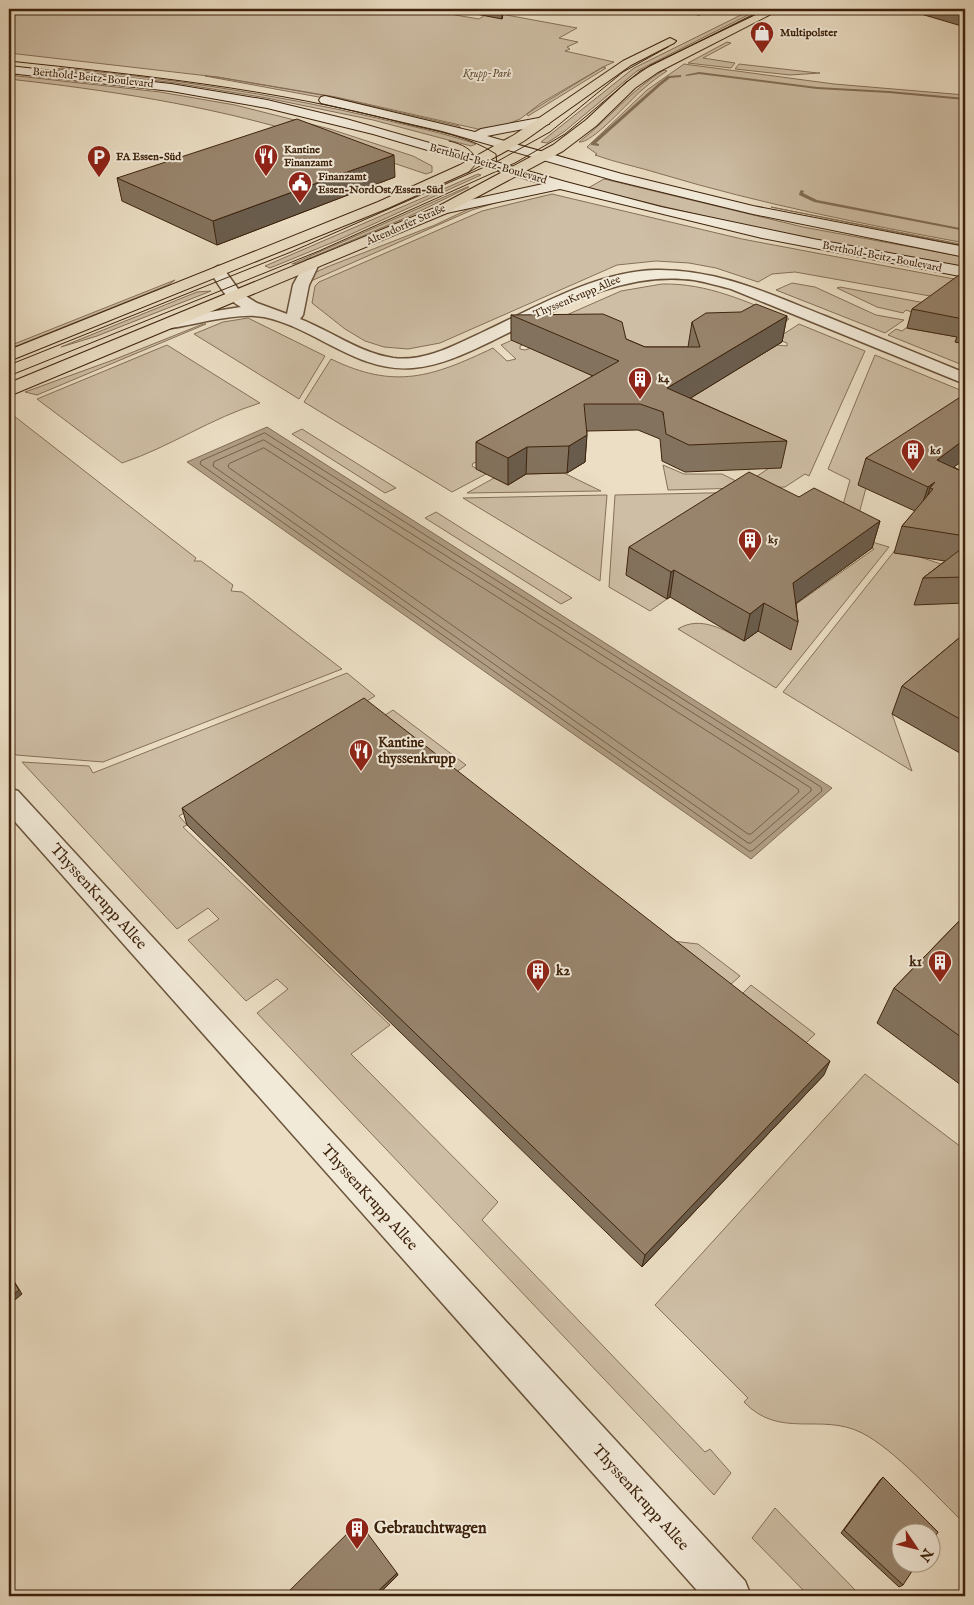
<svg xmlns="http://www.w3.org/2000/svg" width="974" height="1605" font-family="'IM FELL English',serif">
<rect width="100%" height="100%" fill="#ebdec4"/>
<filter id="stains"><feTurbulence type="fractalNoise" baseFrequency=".004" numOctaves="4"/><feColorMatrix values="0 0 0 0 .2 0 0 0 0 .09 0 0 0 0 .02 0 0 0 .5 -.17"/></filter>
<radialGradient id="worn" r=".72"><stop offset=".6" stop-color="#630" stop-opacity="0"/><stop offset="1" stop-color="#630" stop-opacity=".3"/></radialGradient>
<!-- green -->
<g fill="#cebea5" stroke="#867058">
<polygon points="9,9 420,9 479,19 490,12 577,28 559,38 578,42 567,47 570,49 565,51 614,62 603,67 606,68 528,116 527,114 536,108 603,67 541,103 520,119 503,126 482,130 336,97 217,77 333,97 459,126 462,129 351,103 205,76 217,77 9,53"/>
<polygon points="747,12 752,13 637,71 565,131 547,143 541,142 634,68"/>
<polygon points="727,42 731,43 703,58 735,63 731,68 688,63"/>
<path d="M684 64 834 84 965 95V243C863 224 761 204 661 174 639 167 617 163 595 155L597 154 587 147 647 90Z"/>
<polygon points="739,64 818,73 820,73 790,75 735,69"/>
<path d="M61 68C167 78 273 94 377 118 410 126 444 133 476 144L471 146 373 120 267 98 176 83 58 69Z"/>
<path d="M664 70 667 71C659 76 650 83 642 90 630 100 592 144 579 142 608 120 632 89 664 70Z"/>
<path d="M9 75 160 92 235 105 330 129 413 156 432 166V172L426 174C384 160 342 145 299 133 205 105 107 90 9 79Z"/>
<polygon points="478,174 481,175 336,241 270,268 265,266"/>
<path d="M604 179 803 227 965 257V268C839 246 713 220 588 188Z"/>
<polygon points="467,187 469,187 410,216 298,263 292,264"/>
<polygon points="552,194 742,239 965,281 947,299 795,272 772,274 758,282 716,268 689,263 656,261 617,265 440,343 408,349 384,347 365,341 345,329 312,303 315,286 319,282 482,211"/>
<polygon points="505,200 472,210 311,281 314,273 327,267 435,225 471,208"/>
<polygon points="771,207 965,245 965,246"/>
<polygon points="175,280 168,285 9,349 9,346"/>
<polygon points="792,283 815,287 876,315 904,320 885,333 776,290"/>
<path d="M662 284C708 283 747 302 789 319L765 335 693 364 528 332 621 291Z"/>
<polygon points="837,288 840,287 925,303 914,313 906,310 903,313 877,307"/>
<polygon points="211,291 97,336 61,347 197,292"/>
<polygon points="248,318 325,356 299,399 194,334 223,322"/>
<polygon points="203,324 206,324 37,395 25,392 113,360"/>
<polygon points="799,324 865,351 809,476 805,474 785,487 668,490 663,465 684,474 722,474 744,485 775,464 657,412 671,410 777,345 787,346 787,343 776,339"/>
<polygon points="906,328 958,337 956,342 965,344 965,366 888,335 896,329 902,331"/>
<path d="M519 337 530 341 520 346V349L525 350 531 348 622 389 479 462 473 463 472 466 486 474 452 492 304 402 331 359C395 390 432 377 493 348L507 361 516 359 501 345Z"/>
<path d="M167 345 260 403C211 418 170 447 122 463L37 399Z"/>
<polygon points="875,355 965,392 965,414 859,485 866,488 854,532 837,526 850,480 828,469"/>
<polygon points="9,412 196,558 194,561 201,561 233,585 231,591 242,592 342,669 103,762 16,755 9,748"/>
<polygon points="302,429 396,488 385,493 292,434"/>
<polygon points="564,473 601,491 467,493 494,478 508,485 526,474"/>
<polygon points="752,492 627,575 667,599 650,611 609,587 615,495"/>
<polygon points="607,495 600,581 463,498"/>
<polygon points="436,512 572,598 561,604 425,518"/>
<path d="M855 537 889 547 776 688 678 629C700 615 725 630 744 641L874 549Z"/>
<polygon points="896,549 965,572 965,652 892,714 912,771 783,692"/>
<polygon points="347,673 375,696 179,816 187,825 183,827 390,1025 351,1054 498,1202 482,1220 705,1452 710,1449 731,1473 714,1495 257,1013 288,989 277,979 246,1001 188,940 219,919 208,908 177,929 22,762 89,766 93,773"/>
<polygon points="393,710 466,765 455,773 382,717"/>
<polygon points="672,941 698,944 740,976 729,986"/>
<polygon points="751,985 815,1034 804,1045 741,995"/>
<path d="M865 1074 965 1150V1524C938 1498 894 1449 862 1433 821 1412 780 1440 744 1402L748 1398 655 1305Z"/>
<polygon points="775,1508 861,1596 809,1596 752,1538"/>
</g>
<!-- water -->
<polygon fill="#b09e85" stroke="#826d55" points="267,427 832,788 751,859 187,462"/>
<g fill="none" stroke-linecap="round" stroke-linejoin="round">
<!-- shore -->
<g stroke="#776048" stroke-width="1">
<polygon points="265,433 821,787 822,791 752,851 749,851 200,464 201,461"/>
<polygon points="264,440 811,788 811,791 751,843 748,843 213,466 214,462"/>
<polygon points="264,448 798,789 799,792 751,834 748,834 228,467 229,464"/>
</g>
<!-- stream -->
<g fill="#826d55" fill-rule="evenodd">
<polygon points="699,72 817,87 889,91 965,98 965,100 889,93 817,89 699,74 687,76 685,75"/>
<polygon points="681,75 681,77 670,78 661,85 596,143 599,144 599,146 591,145 591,143 659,83 668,76"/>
<polygon points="802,190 804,191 803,193 817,200 965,229 965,231 814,202 799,195 800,191"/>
</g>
<!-- minor casing -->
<g stroke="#69523a" stroke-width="3">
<g id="minor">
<path d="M311 259 319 264 309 285 303 315 300 319C331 331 360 353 393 358 425 362 455 345 483 332 535 308 597 271 656 270 718 269 769 294 825 316 872 335 919 354 965 373V384L731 289C719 286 706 282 694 280 622 270 556 310 494 340 469 352 441 366 413 368 357 373 316 328 264 317 238 312 198 324 171 328L165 326 163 323 165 320 171 318 241 307C226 299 219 286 210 271L218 266 223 268 241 293 257 303 287 314 293 285 306 261Z"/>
<polygon points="9,788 18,791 745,1581 751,1596 702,1596 9,815"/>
</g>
</g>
<!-- secondary casing -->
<g stroke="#3e230c" stroke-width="2">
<g id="secondary">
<polygon points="9,66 171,84 267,100 346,119 566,182 661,207 813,239 965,267 965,277 762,238 560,189 442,214 437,213 435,210 437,207 543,184 373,134 267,108 171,91 9,73"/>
<polygon points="325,96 475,132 481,129 544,117 549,118 550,121 549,124 487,136 622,174 753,206 965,247 965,257 753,214 613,180 442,131 321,103 319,100 321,97"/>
</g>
</g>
<!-- primary casing -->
<g stroke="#3e230c" stroke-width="2">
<g id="primary">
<polygon points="768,9 781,9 658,72 635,88 596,126 563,151 447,213 9,396 9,383 437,207 553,145 586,120 627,82 650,66"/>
<polygon points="670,38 676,41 674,43 631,65 524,141 470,171 388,208 9,361 9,350 378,202 460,165 514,135 623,61"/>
</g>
</g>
<!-- minor -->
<use href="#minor" fill="#f2ead9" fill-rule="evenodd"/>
<!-- secondary -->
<use href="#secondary" fill="#f2ead9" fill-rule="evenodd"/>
<!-- primary -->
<use href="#primary" fill="#ebdec4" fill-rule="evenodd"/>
<!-- tram -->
<g stroke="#3e230c" stroke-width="1">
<path d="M9 61C141 75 274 89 403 123 435 131 469 136 496 154L497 166"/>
<path d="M449 141C462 144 474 149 477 163L468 173"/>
<polyline points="9,365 291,252 498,161 550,132 623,72 668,47"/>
<polyline points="9,376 319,251 515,163 565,134 640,71 764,9"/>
</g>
</g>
<!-- wall -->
<g fill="#83725d" stroke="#3e230c">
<polygon points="450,9 504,9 502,19"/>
<polygon points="663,9 710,9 699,15"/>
<polygon points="904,9 965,9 965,27"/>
<polygon points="395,177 217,245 122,201 117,178"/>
<polygon points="965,276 965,344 955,342 957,337 907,328 912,309"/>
<polygon points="511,315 626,339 645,347 688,347 692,322 787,316 782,342 690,398 787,441 781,468 685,472 662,461 660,439 638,430 587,431 585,462 567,473 526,474 508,485 476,469 476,442 593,376 511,340"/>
<polygon points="866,458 954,467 965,473 965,603 914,605 923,578 945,561 894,553 902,526 915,511 858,485"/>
<polygon points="799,497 880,521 872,548 796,603 798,622 791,650 758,631 744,641 670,597 667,599 626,575 629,547"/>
<polygon points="965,633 965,756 892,714 902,686"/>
<polygon points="182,808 824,1075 642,1267 187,825"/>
<polygon points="965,915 965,1088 877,1023 894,988"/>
<polygon points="883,1477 903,1585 899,1587 841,1533 880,1480"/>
</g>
<!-- shaded-wall -->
<g fill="#6a5c4c" stroke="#3e230c">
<polygon points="502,9 504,9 502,19"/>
<polygon points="700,9 710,9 699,15"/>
<polygon points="394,155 395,177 217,245 213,221"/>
<polygon points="787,316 782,342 663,415 667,388"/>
<polygon points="587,435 585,462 567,473 569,446"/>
<polygon points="965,439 965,459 928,486 937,460"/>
<polygon points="527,447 526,474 508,485 508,458"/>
<polygon points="935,482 930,488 923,511 919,514 928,487"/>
<polygon points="880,521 872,548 787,610 793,583"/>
<polygon points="674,570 670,597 667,599 671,572"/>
<polygon points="764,603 758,631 744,641 750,614"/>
<polygon points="830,1061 824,1075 642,1267 645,1255"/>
<polygon points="9,1273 22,1294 9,1305"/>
<polygon points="397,1573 398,1575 377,1596 373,1596"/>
</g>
<!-- building -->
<g fill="#98846c" stroke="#3e230c">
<polygon points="941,9 965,9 965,15"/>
<polygon points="297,119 394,155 213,221 117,178"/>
<polygon points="959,275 965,276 965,324 961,323 963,319 912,309"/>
<polygon points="756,304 787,316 667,388 787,441 689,445 666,434 663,412 640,404 584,404 587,435 569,446 527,447 508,458 476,442 619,361 511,315 603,314 622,322 626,339 645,347 700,347 692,322 706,313 741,312"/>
<polygon points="965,394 965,439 937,460 965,473 965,536 902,526 933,489 930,488 935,482 928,487 866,458"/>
<polygon points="749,472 799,497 814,488 880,521 793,583 798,622 764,603 750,614 674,570 671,572 629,547"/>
<polygon points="965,546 965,577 923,578"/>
<polygon points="965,633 965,722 902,686"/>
<polygon points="364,698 830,1061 645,1255 182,808"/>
<polygon points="965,915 965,1040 894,988"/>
<polygon points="9,1274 19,1290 9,1298"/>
<polygon points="883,1477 938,1532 932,1542 932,1532 902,1532 902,1562 918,1562 903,1585 844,1530"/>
<polygon points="359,1522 397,1573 373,1596 284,1596"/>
</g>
<!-- icons -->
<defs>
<g id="shop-pin" transform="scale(1.25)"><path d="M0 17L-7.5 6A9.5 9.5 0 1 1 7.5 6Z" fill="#8f2418" stroke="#f2ead9"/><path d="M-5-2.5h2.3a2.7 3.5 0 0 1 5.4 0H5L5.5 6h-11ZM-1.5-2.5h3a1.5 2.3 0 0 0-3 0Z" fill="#fff"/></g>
<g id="restaurant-pin" transform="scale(1.25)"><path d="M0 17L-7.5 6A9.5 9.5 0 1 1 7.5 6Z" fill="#8f2418" stroke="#f2ead9"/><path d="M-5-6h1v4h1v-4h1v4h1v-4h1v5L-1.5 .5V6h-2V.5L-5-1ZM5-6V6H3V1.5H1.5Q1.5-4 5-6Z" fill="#fff"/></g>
<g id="parking-pin" transform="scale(1.25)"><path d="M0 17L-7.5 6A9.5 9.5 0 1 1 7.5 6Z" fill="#8f2418" stroke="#f2ead9"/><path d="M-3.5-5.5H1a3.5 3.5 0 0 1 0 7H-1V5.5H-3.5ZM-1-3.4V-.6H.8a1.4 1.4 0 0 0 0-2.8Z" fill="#fff"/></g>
<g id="civic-pin" transform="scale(1.25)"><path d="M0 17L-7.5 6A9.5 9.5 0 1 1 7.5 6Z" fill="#8f2418" stroke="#f2ead9"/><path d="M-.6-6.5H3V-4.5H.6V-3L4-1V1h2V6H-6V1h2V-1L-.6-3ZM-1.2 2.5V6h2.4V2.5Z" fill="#fff"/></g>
<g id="building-pin" transform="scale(1.25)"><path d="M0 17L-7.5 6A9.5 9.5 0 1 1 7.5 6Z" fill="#8f2418" stroke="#f2ead9"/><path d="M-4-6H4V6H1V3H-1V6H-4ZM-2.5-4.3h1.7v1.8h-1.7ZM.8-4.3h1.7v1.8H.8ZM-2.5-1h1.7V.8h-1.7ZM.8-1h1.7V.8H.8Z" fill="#fff"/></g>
</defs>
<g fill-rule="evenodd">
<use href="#shop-pin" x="762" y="33"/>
<use href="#restaurant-pin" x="266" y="156"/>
<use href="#parking-pin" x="99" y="157"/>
<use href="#civic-pin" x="300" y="183"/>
<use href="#building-pin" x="640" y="379"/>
<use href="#building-pin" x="913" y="451"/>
<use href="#building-pin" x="750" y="540"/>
<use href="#restaurant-pin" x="361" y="751"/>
<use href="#building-pin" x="940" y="962"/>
<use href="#building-pin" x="538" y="971"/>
<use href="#building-pin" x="357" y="1529"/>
</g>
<g text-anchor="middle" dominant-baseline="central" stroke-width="4" stroke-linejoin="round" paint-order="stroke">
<!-- far-poi labels -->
<g font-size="11" font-weight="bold" fill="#3e230c" stroke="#f2ead9" text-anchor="start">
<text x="780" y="33">Multipolster</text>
<text x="284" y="150">Kantine<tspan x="284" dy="13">Finanzamt</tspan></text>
<text x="116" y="157">FA Essen-Süd</text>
<text x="318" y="177">Finanzamt<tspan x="318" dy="13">Essen-NordOst/Essen-Süd</tspan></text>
<text x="658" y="379">k4</text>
<text x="930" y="451">k6</text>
<text x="768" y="540">k5</text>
</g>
<!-- far-park labels -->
<g font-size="11" font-style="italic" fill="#624a32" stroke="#f2ead9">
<text x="487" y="74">Krupp-Park</text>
</g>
<!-- far-street labels -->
<g font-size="11" fill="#3e230c" stroke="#f2ead9">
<text transform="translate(93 78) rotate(6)">Berthold-Beitz-Boulevard</text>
<text transform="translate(488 164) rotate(16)">Berthold-Beitz-Boulevard</text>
<text transform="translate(406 225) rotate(-24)">Altendorfer Straße</text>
<text transform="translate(882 257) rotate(11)">Berthold-Beitz-Boulevard</text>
<text transform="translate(577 297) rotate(-23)">ThyssenKrupp Allee</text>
</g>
<!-- poi labels -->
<g font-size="14" font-weight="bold" fill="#3e230c" stroke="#f2ead9" text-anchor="start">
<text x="378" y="743">Kantine<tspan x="378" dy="16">thyssenkrupp</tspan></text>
<text x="922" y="962" text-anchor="end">k1</text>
<text x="556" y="971">k2</text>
</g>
<!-- near-street labels -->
<g font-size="16" fill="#3e230c" stroke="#f2ead9">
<text transform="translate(98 897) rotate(48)">ThyssenKrupp Allee</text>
<text transform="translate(369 1198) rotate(48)">ThyssenKrupp Allee</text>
<text transform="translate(640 1498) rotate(48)">ThyssenKrupp Allee</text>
</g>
<!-- near-poi labels -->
<g font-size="16" font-weight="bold" fill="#3e230c" stroke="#f2ead9" text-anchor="start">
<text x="374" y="1529">Gebrauchtwagen</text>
</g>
</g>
<!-- margin -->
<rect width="974" height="1605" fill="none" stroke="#ebdec4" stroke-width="30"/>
<rect x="10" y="10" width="954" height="1585" fill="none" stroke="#3e230c" stroke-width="2.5"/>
<rect x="15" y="15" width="944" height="1575" fill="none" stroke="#3e230c"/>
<!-- north arrow -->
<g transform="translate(916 1548) rotate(125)"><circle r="24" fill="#f2ead9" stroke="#aa9a87"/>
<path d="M0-4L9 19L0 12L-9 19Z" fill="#8f2418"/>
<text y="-8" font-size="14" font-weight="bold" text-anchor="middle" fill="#3e230c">N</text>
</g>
<rect width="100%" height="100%" filter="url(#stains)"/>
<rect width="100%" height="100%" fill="url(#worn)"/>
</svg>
